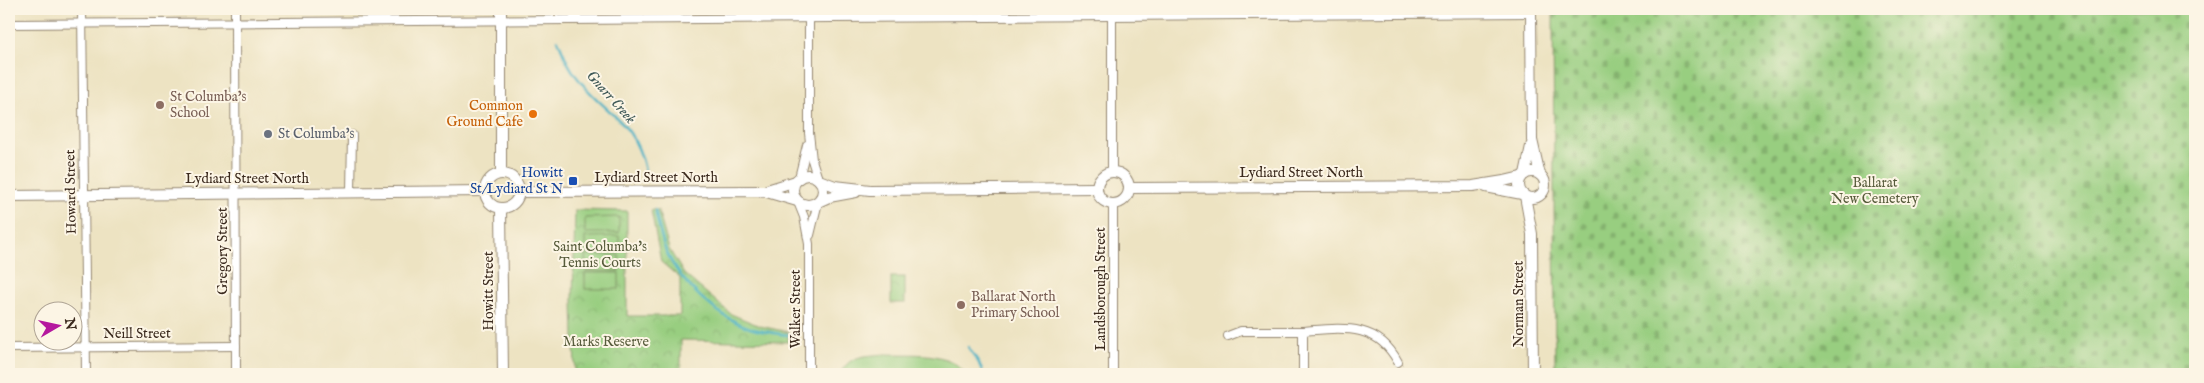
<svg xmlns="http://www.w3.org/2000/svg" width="2204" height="383" font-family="'IM FELL English',serif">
<defs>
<pattern id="cemetery-stones" width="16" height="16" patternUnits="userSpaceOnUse" patternTransform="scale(1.25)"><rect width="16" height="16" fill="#98ce80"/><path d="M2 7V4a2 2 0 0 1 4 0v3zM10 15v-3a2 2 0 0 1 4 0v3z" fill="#84b16e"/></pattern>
<pattern id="park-crowns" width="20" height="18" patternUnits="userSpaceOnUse" patternTransform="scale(1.25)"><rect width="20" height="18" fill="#98ce80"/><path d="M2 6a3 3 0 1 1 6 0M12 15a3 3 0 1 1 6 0" fill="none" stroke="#84b16e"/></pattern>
</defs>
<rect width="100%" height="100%" fill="#fcf5e5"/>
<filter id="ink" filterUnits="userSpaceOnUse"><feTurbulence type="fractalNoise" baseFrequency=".02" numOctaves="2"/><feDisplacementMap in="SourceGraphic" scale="10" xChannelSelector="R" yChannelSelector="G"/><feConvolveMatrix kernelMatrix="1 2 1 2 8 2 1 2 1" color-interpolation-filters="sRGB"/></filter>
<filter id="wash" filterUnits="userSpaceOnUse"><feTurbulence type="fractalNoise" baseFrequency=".0096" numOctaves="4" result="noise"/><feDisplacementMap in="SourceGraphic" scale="20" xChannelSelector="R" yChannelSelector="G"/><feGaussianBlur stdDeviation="1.12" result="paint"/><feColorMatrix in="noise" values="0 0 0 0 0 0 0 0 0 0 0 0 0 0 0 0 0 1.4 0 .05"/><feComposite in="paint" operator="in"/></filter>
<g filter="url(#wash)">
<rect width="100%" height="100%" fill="#ede3c2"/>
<!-- cemetery -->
<polygon fill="url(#cemetery-stones)" stroke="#6a7c4f" points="1553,9 2195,9 2195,374 1555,374"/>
<!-- park -->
<g fill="url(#park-crowns)" stroke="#6a7c4f">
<polygon points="575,210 627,211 627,316 680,316 680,278 661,262 651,210 658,210 669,249 684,274 731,314 760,326 788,332 788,342 681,340 681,374 575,374 573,301"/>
<rect x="891" y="277" width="14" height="26"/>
</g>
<!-- garden -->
<g fill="#98ce80" stroke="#6a7c4f">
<polygon points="619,217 619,233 585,233 585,218"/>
<polygon points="619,236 619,252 585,252 585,237"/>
<polygon points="585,255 619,255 619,271 586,271"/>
<rect x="585" y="273" width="34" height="16"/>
<path d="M886 354C911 355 951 350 965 374H840C850 354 866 356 886 354Z"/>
</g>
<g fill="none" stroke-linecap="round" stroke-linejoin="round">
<!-- stream -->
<g stroke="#46b1c5" stroke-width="2.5">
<path d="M558 40C564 54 569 69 580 81 608 116 634 120 645 170"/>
<path d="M655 210C658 224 661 238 666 251 680 283 717 317 750 328 762 332 775 333 788 335"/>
<polyline points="968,347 979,363 983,374"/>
</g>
</g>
</g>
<g filter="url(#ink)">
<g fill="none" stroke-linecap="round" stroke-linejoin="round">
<!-- minor casing -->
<g stroke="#948670" stroke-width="10">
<g id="minor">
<polyline points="82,9 86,374"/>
<polyline points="235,9 236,374"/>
<polyline points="809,9 809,133 812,160 818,179"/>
<polyline points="1112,9 1112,172"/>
<polyline points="9,24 1531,13"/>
<polyline points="799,178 807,145"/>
<polyline points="351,192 352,135"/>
<polyline points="798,202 804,217 809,244 809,374"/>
<polyline points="1113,205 1113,374"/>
<polyline points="810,235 818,202"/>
<polyline points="1228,336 1241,331 1303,331"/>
<polyline points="9,348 236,346"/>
<path d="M1303 374V331C1342 328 1377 322 1398 362"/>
</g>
</g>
<!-- tertiary casing -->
<g stroke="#948670" stroke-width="12">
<g id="tertiary">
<polyline points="501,9 501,174"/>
<polyline points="1531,9 1532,140 1540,175"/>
<circle cx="1113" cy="188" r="16"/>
<circle cx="1532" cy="185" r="13"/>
<polyline points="1525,174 1531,146"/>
<circle cx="502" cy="191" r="17"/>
<circle cx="808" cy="190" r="15"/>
<polyline points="819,180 835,186 870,190 1097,188"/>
<polyline points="1486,187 1522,194"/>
<polyline points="1130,188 1473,186 1504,181 1521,177"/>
<polyline points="767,190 796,181"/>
<polyline points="519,192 763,191 797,201"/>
<polyline points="9,196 485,191"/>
<polyline points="1525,196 1532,234 1533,374"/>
<polyline points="818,202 829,197 856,192"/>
<polyline points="501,208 503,374"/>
</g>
</g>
<!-- minor -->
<use href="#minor" stroke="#fff" stroke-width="8"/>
<!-- tertiary -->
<use href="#tertiary" stroke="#fff" stroke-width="10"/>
</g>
</g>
<!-- markers -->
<g fill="#8d6e63" stroke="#fcf5e5" stroke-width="2">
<circle cx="160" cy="105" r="5"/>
<circle cx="961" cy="305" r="5"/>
</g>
<circle fill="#e8710a" stroke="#fcf5e5" stroke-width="2" cx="533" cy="114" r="5"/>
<circle fill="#6b7280" stroke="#fcf5e5" stroke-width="2" cx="268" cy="134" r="5"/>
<rect fill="#1a4fb4" stroke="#fcf5e5" stroke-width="2" x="568" y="176" width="10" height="10" rx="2.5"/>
<g text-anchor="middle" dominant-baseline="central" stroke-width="4" stroke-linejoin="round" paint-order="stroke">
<!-- education labels -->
<g font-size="14" fill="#785e54" stroke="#fcf5e5" text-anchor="start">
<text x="170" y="97">St Columba's<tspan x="170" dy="16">School</tspan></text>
<text x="971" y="297">Ballarat North<tspan x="971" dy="16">Primary School</tspan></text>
</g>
<!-- food labels -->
<g font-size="14" fill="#c56008" stroke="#fcf5e5" text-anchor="end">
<text x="523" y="106">Common<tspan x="523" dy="16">Ground Cafe</tspan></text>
</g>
<!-- worship labels -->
<g font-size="14" fill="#5b616d" stroke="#fcf5e5" text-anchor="start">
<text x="278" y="134">St Columba's</text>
</g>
<!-- transit labels -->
<g font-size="14" fill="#164399" stroke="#fcf5e5" text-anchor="end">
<text x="563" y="173">Howitt<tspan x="563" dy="16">St/Lydiard St N</tspan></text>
</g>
<!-- street labels -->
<g font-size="14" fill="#3b2a1e" stroke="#fcf5e5">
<text x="1301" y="173">Lydiard Street North</text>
<text x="656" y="178">Lydiard Street North</text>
<text x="247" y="179">Lydiard Street North</text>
<text transform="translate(71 192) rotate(-91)">Howard Street</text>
<text transform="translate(223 251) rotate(-90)">Gregory Street</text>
<text transform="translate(1101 289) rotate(-90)">Landsborough Street</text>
<text transform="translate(489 291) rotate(-90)">Howitt Street</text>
<text transform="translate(1519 304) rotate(-90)">Norman Street</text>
<text transform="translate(796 309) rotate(-90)">Walker Street</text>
<text x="137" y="334">Neill Street</text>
</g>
<!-- park labels -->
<g font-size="14" fill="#575b3b" stroke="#fcf5e5">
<text x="1875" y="183">Ballarat<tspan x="1875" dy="16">New Cemetery</tspan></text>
<text x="600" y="247">Saint Columba's<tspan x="600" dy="16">Tennis Courts</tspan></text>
<text x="606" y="342">Marks Reserve</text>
</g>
<!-- water labels -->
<g font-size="15" font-style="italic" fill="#3f5958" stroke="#fcf5e5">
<text transform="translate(611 97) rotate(48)">Gnarr Creek</text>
</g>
</g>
<!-- margin -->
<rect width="2204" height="383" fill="none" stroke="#fcf5e5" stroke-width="30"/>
<!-- north arrow -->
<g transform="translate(58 326) rotate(81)"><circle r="24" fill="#fcf5e5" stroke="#afa495"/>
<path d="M0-4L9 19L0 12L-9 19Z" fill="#b5179e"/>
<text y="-8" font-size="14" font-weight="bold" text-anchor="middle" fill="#3b2a1e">N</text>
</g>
</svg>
